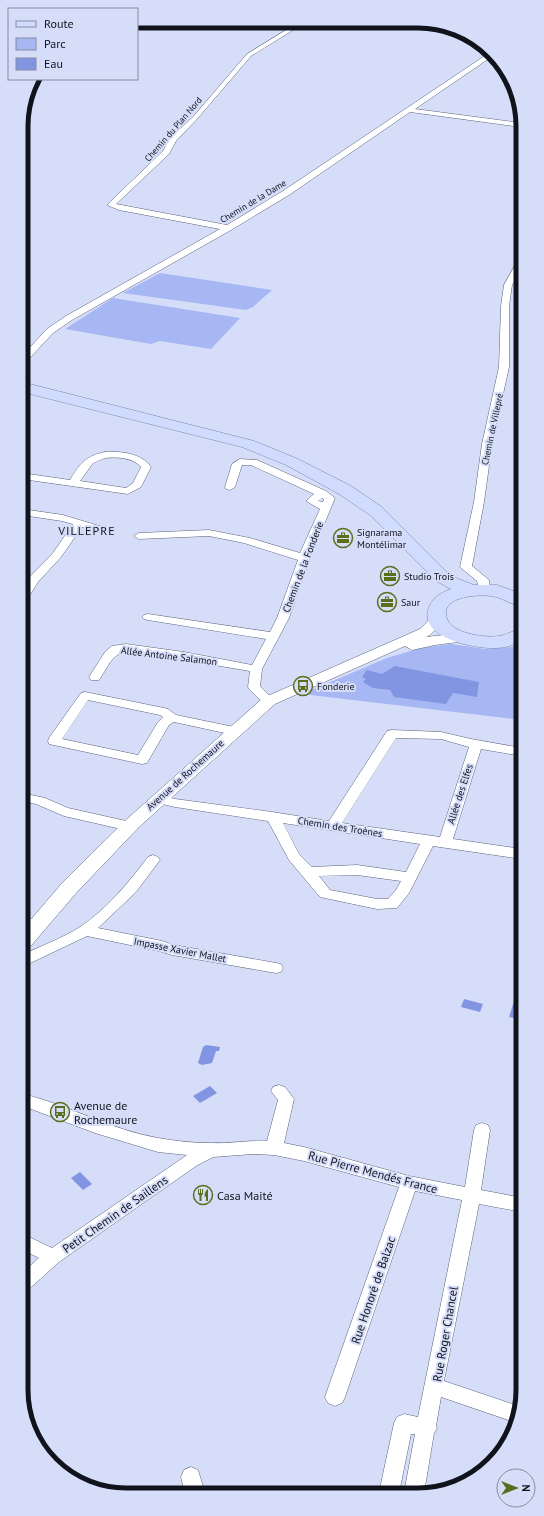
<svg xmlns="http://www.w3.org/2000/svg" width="544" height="1516" font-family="'PT Sans',sans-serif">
<rect width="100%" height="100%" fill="#d5ddf9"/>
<!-- green -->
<g fill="#a6b7f3">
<polygon points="160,273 272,290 253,307 246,310 123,293"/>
<polygon points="113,298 240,318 211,349 160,341 151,344 65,329"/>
<polygon points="451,644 485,649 522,646 522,720 302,694 387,658 421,648"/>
</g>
<!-- water -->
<g fill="#8195e3">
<polygon points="395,666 479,682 477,697 453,693 446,704 394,697 390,690 373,688 363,682 366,679 362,677 367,670 382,674"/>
<polygon points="464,999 483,1004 480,1012 461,1007"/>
<polygon points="514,1001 522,1004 519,1019 509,1017"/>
<polygon points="206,1045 220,1047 219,1051 216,1051 212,1063 202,1065 198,1063 203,1047"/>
<polygon points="210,1086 217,1093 200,1103 193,1096"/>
<polygon points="80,1172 92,1184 83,1190 71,1178"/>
</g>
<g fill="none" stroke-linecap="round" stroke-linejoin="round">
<!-- minor casing -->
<g stroke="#5b637a" stroke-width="1">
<g id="minor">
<polygon points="299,22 306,22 251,56 197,119 176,141 169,154 116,204 227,225 283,191 492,51 494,55 415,109 521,123 521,127 410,112 289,195 231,230 72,320 53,333 25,363 22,364 22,356 47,329 66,316 220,229 119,210 107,205 163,151 170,138 193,117 247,54"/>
<polygon points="518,260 521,260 521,269 512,285 509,306 509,367 492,444 484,502 472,566 489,580 490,590 488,592 480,592 477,581 460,567 474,502 482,444 499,367 501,306 504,285"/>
<path d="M105 452C121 451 141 453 151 467L141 487 128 494 22 479V473L70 480C80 463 86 456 105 452ZM105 458C117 457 132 457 141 467L133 483 126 488 80 481 93 463Z"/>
<path d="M240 459 257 460 326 491 335 498 310 558 289 618 262 669 260 686 275 701 273 704C263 706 257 696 250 690L248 687 250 671 184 660 126 652C112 653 107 669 99 680H91L89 677 105 652 112 646 126 644 184 652 252 665 266 639 148 620 144 619 142 617 144 615 148 614 270 632 277 618 298 560 244 543 209 536 139 539 134 536 139 533 209 530 250 538 300 553 320 509 306 501 314 494 251 465H242L235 487 230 490 226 489 225 487 232 464ZM322 498 324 499 323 502 318 501Z"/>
<polygon points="22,509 63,515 106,528 107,530 102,533 82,527 61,557 38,582 26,601 22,602 22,589 27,580 53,553 73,524 62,521 22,515"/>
<path d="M85 692 164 708 168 709 176 715 234 727 239 728 240 731 239 734 234 735 174 722 169 725 147 763 142 764 49 744 48 741 49 738 81 693ZM88 700 160 715 163 717 158 722 138 755 62 739Z"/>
<path d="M392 730 441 732 471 739 522 748V756L481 749 453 839 522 849V859L433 846 409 893 397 908 377 909 320 897 289 860 268 821 175 807 154 802 152 799 154 796 159 795 175 799 272 812 329 821 387 731ZM396 738 441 739 469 747 440 837 342 823ZM283 823 420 844 406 872 357 865 312 867 299 854ZM357 875 401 881 396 890 388 899H377L330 890 319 876Z"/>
<polygon points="22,793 45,798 68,808 135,823 137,826 135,829 130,831 64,816 36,804 22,801"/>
<path d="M153 855 158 857 160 860 136 892 98 928 162 941 174 945 276 963 281 964 283 968 281 972 276 973 172 955 159 951 87 936 22 967V955C41 946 63 938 80 927 107 909 129 882 148 857Z"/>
<polygon points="22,917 44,921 46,925 44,929 39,930 22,927"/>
<path d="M279 1085 285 1087 294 1099 284 1143 304 1147 409 1176 465 1187 474 1130 476 1125 482 1123 488 1125 490 1130 481 1190 523 1198V1212L479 1204 444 1381 521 1407 517 1423 441 1397 436 1426 437 1428 434 1433 424 1493H404L415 1434H411L399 1493H379L394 1423 397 1417 404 1414 418 1417 462 1200 415 1191 345 1397 342 1403 335 1406 328 1403 325 1397 399 1187 304 1161 274 1155 253 1154 213 1157 196 1166 59 1262 29 1289 23 1291V1272L39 1258 23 1250V1234L52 1248 187 1155 158 1152 95 1133 23 1106V1094C69 1105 111 1130 158 1138 175 1141 193 1143 210 1143 229 1144 248 1140 267 1141L278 1100 271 1091 273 1087Z"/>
<polygon points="191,1467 198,1470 205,1493 185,1493 181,1477 184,1470"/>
</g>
</g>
<!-- tertiary casing -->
<g stroke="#5b637a" stroke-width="1">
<polygon id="tertiary" points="438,614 443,616 446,619 430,635 426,637 461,633 466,635 469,638 466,641 435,645 412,650 405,646 275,704 139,827 77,892 29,948 22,950 22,930 63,882 127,819 263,698 420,629 433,616"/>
</g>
<!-- primary casing -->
<g stroke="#7a85ad" stroke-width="1">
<path id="primary" d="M22 382 254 441 298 459 351 486 382 507 448 573 456 578 474 585H497L522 594V607C511 605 502 597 491 596 476 594 436 597 448 621 455 634 486 638 499 636 507 635 514 630 522 628V642C513 645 504 648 495 648 474 649 414 637 430 605 434 596 443 592 451 589L436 581 370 515 339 494 286 465 242 447 22 392Z"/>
</g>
<!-- minor -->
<use href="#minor" fill="#fff" fill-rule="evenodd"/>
<!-- tertiary -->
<use href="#tertiary" fill="#fff" fill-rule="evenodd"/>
<!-- primary -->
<use href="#primary" fill="#d1dbfd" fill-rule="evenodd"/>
</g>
<!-- icons -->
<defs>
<g id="office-ring" transform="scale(1)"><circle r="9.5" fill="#d5ddf9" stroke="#5b6e1c" stroke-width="1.5"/><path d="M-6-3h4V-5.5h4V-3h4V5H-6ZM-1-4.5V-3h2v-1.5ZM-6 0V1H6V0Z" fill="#5b6e1c"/></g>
<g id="bus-ring" transform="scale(1)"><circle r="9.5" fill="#d5ddf9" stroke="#5b6e1c" stroke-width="1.5"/><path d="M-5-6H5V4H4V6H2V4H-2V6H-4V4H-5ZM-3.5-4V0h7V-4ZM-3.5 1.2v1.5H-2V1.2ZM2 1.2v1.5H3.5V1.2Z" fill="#5b6e1c"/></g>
<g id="restaurant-ring" transform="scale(1)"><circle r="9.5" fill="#d5ddf9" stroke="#5b6e1c" stroke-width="1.5"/><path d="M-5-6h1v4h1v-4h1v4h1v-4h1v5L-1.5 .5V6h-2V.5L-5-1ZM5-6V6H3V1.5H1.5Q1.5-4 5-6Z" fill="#5b6e1c"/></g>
</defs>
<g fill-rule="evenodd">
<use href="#office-ring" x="343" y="538"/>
<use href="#office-ring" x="390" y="576"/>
<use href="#office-ring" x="387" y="602"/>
<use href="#bus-ring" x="303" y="686"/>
<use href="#bus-ring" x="60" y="1112"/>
<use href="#restaurant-ring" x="203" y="1195"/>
</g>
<g text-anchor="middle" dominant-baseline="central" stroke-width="4" stroke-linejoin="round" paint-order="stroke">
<!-- far-street labels -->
<g font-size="9" fill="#10131c" stroke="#d5ddf9">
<text transform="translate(173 129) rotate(-49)">Chemin du Plan Nord</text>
<text transform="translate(253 201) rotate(-31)">Chemin de la Dame</text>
<text transform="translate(492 429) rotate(-78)">Chemin de Villepré</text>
</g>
<!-- poi labels -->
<g font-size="10" fill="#10131c" stroke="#d5ddf9" text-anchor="start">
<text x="357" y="532">Signarama<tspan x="357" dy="12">Montélimar</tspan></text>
<text x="404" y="576">Studio Trois</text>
<text x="401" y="602">Saur</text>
<text x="317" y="686">Fonderie</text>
</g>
<!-- street labels -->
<g font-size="10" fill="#10131c" stroke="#d5ddf9">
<text transform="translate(303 567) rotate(-69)">Chemin de la Fonderie</text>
<text transform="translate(169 656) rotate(7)">Allée Antoine Salamon</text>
<text transform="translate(185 775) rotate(-42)">Avenue de Rochemaure</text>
<text transform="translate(460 794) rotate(-72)">Allée des Elfes</text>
<text transform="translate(340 827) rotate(9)">Chemin des Troènes</text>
<text transform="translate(180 950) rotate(11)">Impasse Xavier Mallet</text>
</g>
<!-- quarter labels -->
<g font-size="12" letter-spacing="1" fill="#10131c" stroke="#d5ddf9">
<text x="87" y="530">VILLEPRE</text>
</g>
<!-- near-poi labels -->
<g font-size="12" fill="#10131c" stroke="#d5ddf9" text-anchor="start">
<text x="74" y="1105">Avenue de<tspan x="74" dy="14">Rochemaure</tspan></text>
<text x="217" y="1195">Casa Maité</text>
</g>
<!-- near-street labels -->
<g font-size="12" fill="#10131c" stroke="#d5ddf9">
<text transform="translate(373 1172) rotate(15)">Rue Pierre Mendés France</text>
<text transform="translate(115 1214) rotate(-35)">Petit Chemin de Saillens</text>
<text transform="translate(373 1290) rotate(-71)">Rue Honoré de Balzac</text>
<text transform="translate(445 1334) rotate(-80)">Rue Roger Chancel</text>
</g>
</g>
<!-- crop -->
<path d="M0 0H544V1516H0ZM126 28H418A98 98 0 0 1 516 126V1390A98 98 0 0 1 418 1488H126A98 98 0 0 1 28 1390V126A98 98 0 0 1 126 28Z" fill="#d5ddf9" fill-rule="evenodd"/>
<path fill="none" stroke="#10131c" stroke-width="5" d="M126 28H418A98 98 0 0 1 516 126V1390A98 98 0 0 1 418 1488H126A98 98 0 0 1 28 1390V126A98 98 0 0 1 126 28Z"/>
<!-- legend -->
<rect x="8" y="8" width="130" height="72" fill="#d5ddf9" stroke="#868ca1"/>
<rect x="16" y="21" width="20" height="6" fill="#d1dbfd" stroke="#868ca1"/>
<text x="44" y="28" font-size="12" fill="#10131c">Route</text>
<rect x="16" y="38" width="20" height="12" fill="#a6b7f3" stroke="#868ca1"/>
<text x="44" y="48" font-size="12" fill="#10131c">Parc</text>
<rect x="16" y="58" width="20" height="12" fill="#8195e3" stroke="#868ca1"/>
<text x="44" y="68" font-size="12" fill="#10131c">Eau</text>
<!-- north arrow -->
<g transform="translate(516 1488) rotate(90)"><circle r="19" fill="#d5ddf9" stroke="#868ca1"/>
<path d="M0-3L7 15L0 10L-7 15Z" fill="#5b6e1c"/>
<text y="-6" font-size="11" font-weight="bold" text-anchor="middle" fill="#10131c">N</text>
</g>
</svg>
